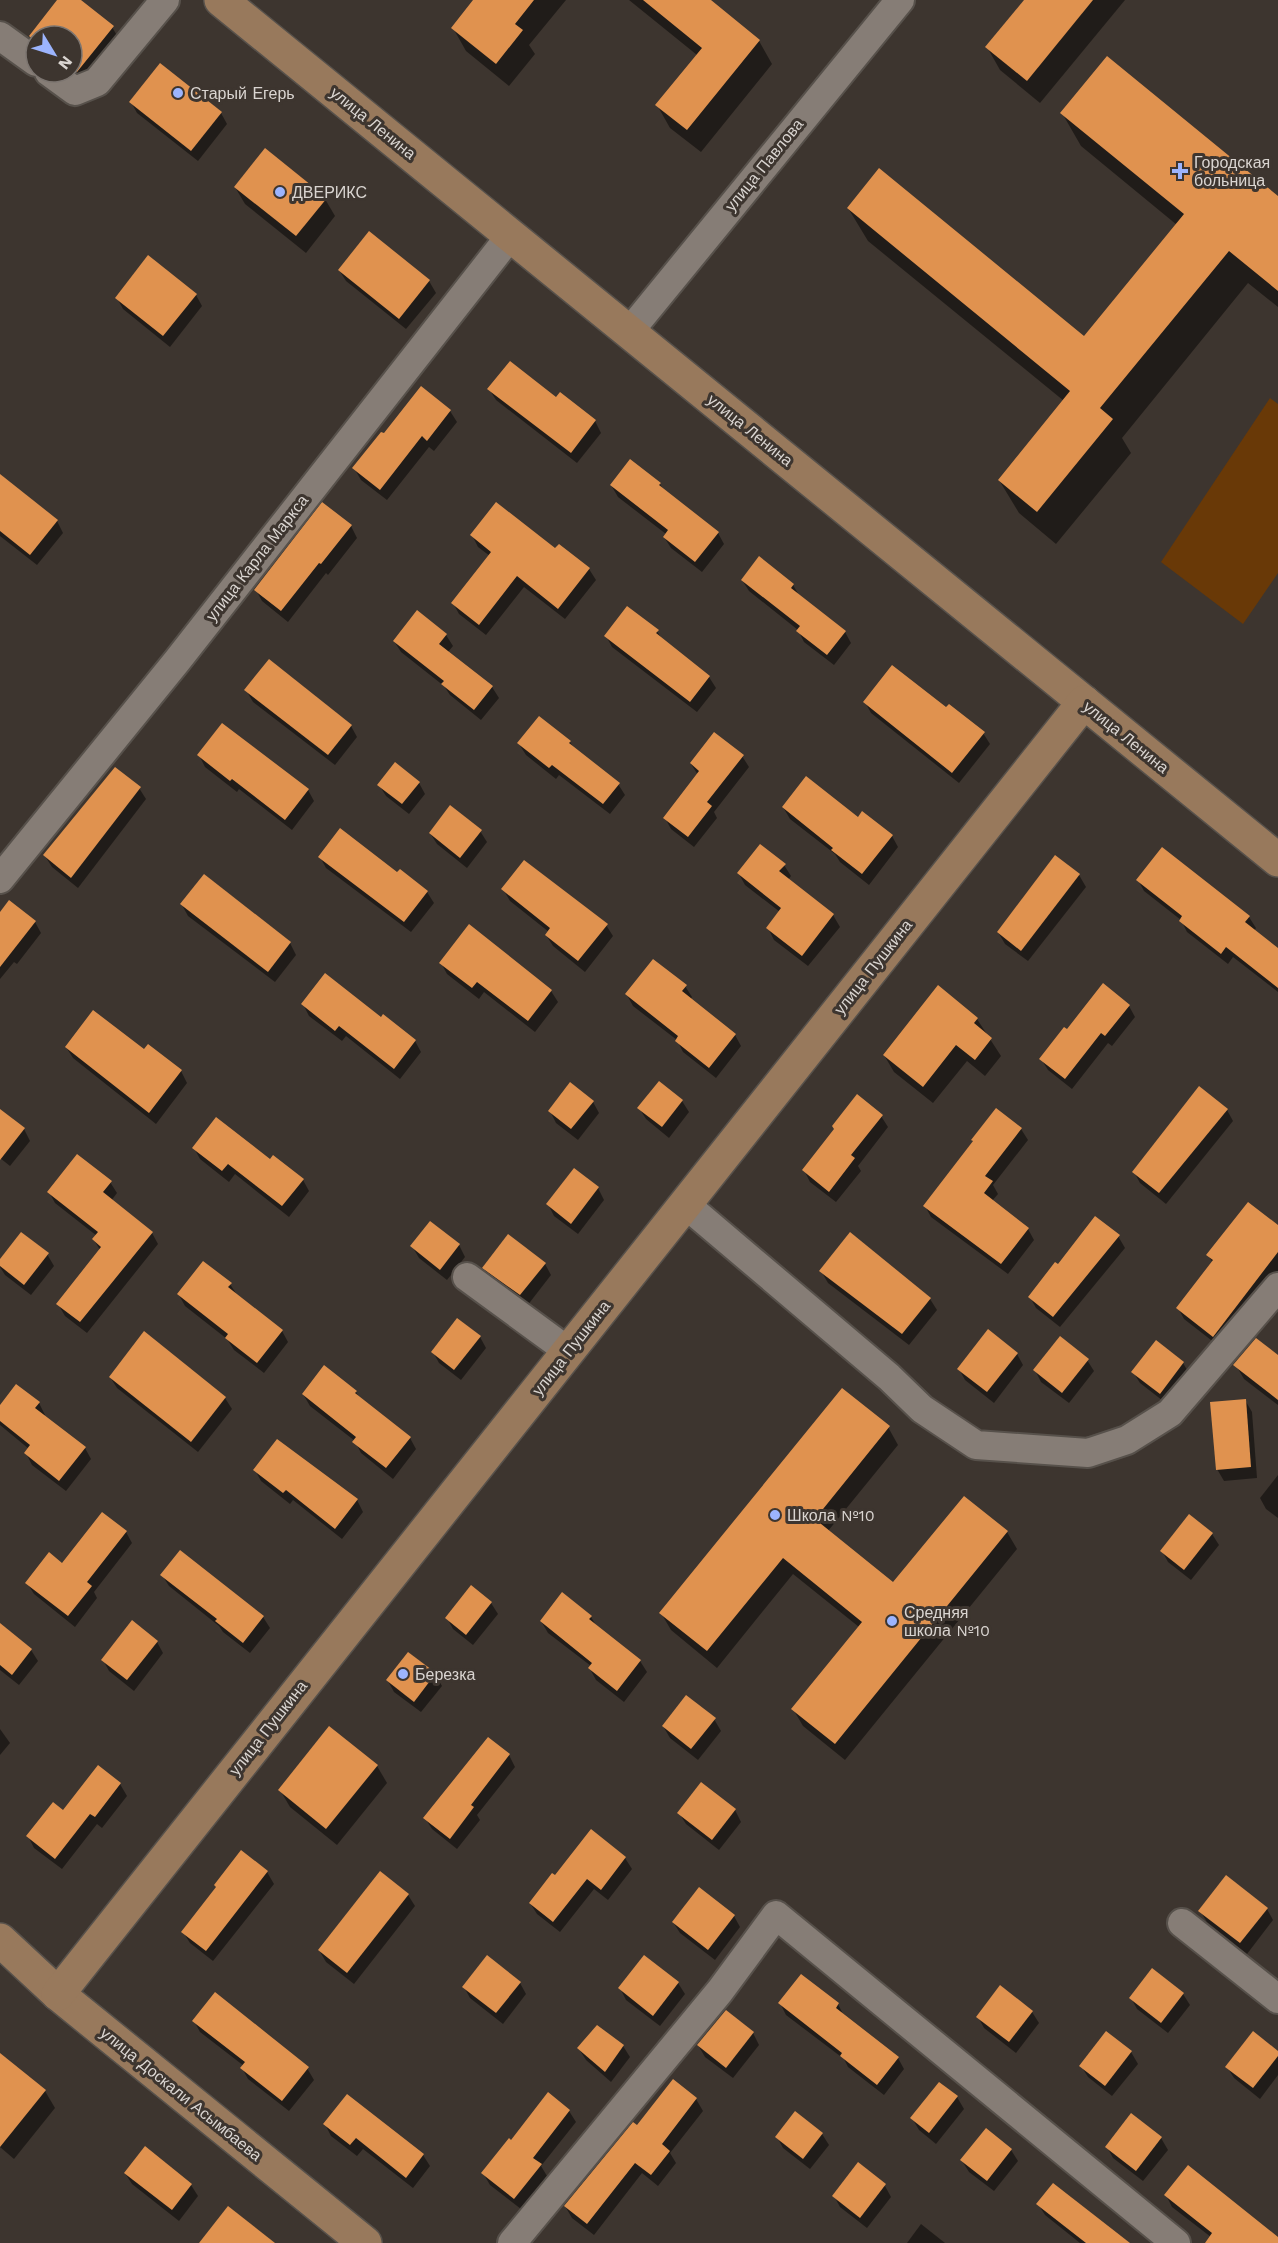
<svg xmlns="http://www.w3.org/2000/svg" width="1278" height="2243" font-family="'Work Sans',sans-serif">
<rect width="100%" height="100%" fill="#3d352f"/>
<!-- garden -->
<polygon fill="#693907" points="1270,398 1278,404 1278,573 1243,624 1161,562"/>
<!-- shadow -->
<g fill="#0007">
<polygon points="59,0 78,0 112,27 122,44 87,88 72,72 72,36 36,36 36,45 31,36"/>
<polygon points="475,0 566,0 529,45 535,54 509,86 466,51 453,28"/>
<polygon points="629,0 708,0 759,41 772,64 701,152 670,128 657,105 697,55"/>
<polygon points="1026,0 1125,0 1040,103 1000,70 987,47"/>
<polygon points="131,102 221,113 227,124 198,161 137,113"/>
<polygon points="1062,113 1278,198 1278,307 1248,283 1122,438 1131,453 1056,544 1019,513 999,480 1064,401 868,241 848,208 1084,338 1177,225 1081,146"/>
<polygon points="235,187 325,199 335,216 306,253 245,204"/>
<polygon points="369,233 429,281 436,293 406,329 346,281 339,270"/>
<polygon points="196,295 202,306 170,347 123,309 117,298"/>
<polygon points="489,389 556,399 595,421 601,433 577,463 496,400"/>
<polygon points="450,411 457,422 434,451 429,447 387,500 361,480 354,468"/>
<polygon points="0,476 57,521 63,533 37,565 0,536"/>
<polygon points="660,484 664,491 718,533 724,544 702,572 671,548 664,537 666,534 618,497 611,485"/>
<polygon points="351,526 357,538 328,575 326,573 288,622 262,601 256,590"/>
<polygon points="472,535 555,550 589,569 596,580 565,619 524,587 486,635 459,614 453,603 490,556 478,547"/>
<polygon points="742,580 793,585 800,597 845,632 851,643 834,665 804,642 798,630 749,591"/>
<polygon points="657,631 663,641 709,677 716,688 697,712 612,647 606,636"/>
<polygon points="446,635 453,646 448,652 492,687 499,698 481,720 450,695 444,686 401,652 394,641"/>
<polygon points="246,690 351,726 357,737 335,765 253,702"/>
<polygon points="865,702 947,709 983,733 990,744 959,783 871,713"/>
<polygon points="570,742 575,750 618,784 625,795 610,814 559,775 556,779 526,755 519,744"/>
<polygon points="199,755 308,790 314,801 292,830 239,789 237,792 205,767"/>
<polygon points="742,756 749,767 714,812 717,818 694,847 671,829 665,818 698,775 691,764"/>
<polygon points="419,783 425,794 409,814 386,796 379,785"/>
<polygon points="139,788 146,799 78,888 52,867 45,856"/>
<polygon points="783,807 858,819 892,836 898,847 869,885 840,862 835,854 790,819"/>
<polygon points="480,831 487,842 467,868 437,844 430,833"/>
<polygon points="320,857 398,875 427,892 434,903 411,932 326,868"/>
<polygon points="1055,857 1079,875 1086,887 1028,961 1005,944 998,932"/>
<polygon points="784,865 791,876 788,880 833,915 840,927 808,966 774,940 768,928 780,912 745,885 739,874"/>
<polygon points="1138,880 1249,917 1256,928 1254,931 1278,950 1278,992 1233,957 1228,964 1187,932 1181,920 1144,891"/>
<polygon points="503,889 606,925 613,936 585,972 553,946 546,935 549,932 510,901"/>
<polygon points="182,905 290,943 296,955 275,982 188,916"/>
<polygon points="0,914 35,922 41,933 17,964 14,962 0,979"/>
<polygon points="441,963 551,991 558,1002 535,1032 484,992 479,999 447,974"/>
<polygon points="685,986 692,997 690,1000 735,1035 741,1046 716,1078 683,1052 677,1040 633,1006 627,995"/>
<polygon points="303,1004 381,1019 415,1041 421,1052 400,1079 346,1036 342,1041 309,1016"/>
<polygon points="1129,1006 1135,1017 1112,1046 1108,1043 1072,1089 1048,1070 1041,1059 1067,1031"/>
<polygon points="977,1019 1001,1056 985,1076 967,1061 933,1103 894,1072 884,1055"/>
<polygon points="148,1046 181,1071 187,1083 156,1124 73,1058 66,1047 144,1051"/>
<polygon points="682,1101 689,1112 669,1138 646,1119 639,1108"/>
<polygon points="593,1102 599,1113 578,1140 556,1123 550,1111"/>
<polygon points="996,1110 1021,1129 1028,1140 993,1185 998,1194 992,1201 1028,1229 1034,1240 1008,1274 931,1217 925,1206"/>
<polygon points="1227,1110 1233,1121 1166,1204 1140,1183 1134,1172"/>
<polygon points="0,1111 24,1129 30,1141 10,1166 0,1158"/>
<polygon points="881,1116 888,1127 858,1166 861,1171 836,1202 810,1182 804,1170"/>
<polygon points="194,1148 270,1161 303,1180 309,1191 289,1217 235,1174 229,1182 200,1159"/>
<polygon points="110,1182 117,1193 111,1201 152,1233 158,1244 87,1333 65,1316 58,1304 100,1250 94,1240 97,1236 55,1203 49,1192"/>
<polygon points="598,1188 604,1200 578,1234 554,1216 548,1204"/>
<polygon points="1278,1227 1278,1272 1220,1347 1184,1319 1178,1308 1213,1263 1208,1255"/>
<polygon points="1118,1236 1125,1248 1060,1327 1036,1308 1030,1297 1058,1266"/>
<polygon points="459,1245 465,1257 447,1280 419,1258 412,1246"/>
<polygon points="47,1254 54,1266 31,1295 5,1275 0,1267 0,1261"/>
<polygon points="545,1264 551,1275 527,1306 490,1279 484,1268"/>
<polygon points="821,1271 930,1299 937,1310 909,1345 828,1283"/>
<polygon points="230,1284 237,1295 282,1331 288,1342 264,1373 234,1350 227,1339 185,1306 179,1295"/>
<polygon points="480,1337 486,1348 461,1380 439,1363 433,1352"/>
<polygon points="1156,1343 1183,1363 1190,1375 1167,1404 1140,1383 1133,1372"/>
<polygon points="1017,1354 1023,1365 994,1403 965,1380 959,1369"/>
<polygon points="1278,1357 1278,1405 1244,1379 1237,1367"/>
<polygon points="1087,1360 1094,1371 1069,1403 1041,1382 1035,1370"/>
<polygon points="324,1368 356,1392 360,1399 410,1438 416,1449 393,1479 361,1453 355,1441 310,1406 303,1394"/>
<polygon points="110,1377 225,1398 232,1409 198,1452 117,1388"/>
<polygon points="1245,1400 1252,1412 1257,1478 1224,1481 1217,1469"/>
<polygon points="39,1403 45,1415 44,1416 85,1448 91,1459 66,1491 32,1465 26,1453 29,1449 0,1425 0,1407"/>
<polygon points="888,1427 898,1445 828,1531 894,1585 1007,1532 1017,1549 845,1760 803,1726 793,1709 859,1627 793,1574 717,1668 671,1630 661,1613"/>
<polygon points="255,1470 357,1500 363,1512 342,1539 293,1500 290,1504 261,1481"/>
<polygon points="1278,1475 1278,1518 1266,1509 1260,1498"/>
<polygon points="126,1532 132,1543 94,1592 97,1598 75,1627 34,1594 27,1583"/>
<polygon points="1212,1534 1219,1545 1191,1580 1168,1562 1162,1551"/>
<polygon points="162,1575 263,1617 270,1628 250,1653 223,1632 219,1626 169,1586"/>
<polygon points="491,1603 498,1614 473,1645 453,1629 447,1618"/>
<polygon points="591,1617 597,1627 640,1661 647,1672 624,1702 596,1680 590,1669 591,1666 548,1633 541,1621"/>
<polygon points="0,1636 31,1650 38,1661 19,1685 0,1670"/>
<polygon points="157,1642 163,1653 134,1691 109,1671 103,1660"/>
<polygon points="409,1654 435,1674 442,1686 421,1712 394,1692 388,1681"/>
<polygon points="714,1719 721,1731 698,1760 670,1738 663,1726"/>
<polygon points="0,1729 10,1743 0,1755"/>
<polygon points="488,1739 509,1755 515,1767 477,1815 480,1820 457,1849 432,1829 425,1818"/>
<polygon points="377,1766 387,1783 337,1845 290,1807 280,1790"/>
<polygon points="98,1768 120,1784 127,1796 102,1828 97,1824 62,1869 34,1848 28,1836 63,1812"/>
<polygon points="735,1810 741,1822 719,1850 686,1824 679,1813"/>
<polygon points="241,1852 267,1872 274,1884 213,1961 190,1943 183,1932 217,1888"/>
<polygon points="625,1858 632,1869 608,1900 594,1889 560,1932 537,1914 530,1903 555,1877"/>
<polygon points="380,1873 408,1895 415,1906 354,1984 326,1962 319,1950"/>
<polygon points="1267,1909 1273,1920 1247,1954 1207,1922 1200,1911"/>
<polygon points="734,1916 740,1927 715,1960 680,1933 673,1922"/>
<polygon points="520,1983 526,1994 503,2024 470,1998 464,1987"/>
<polygon points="678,1983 685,1994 660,2026 626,2000 620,1988"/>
<polygon points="1183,1994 1190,2005 1168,2033 1137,2009 1131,1998"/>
<polygon points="780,2003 838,2004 844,2016 898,2058 904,2069 884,2095 848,2067 844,2059 786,2015"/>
<polygon points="1032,2012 1039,2023 1016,2053 984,2028 978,2017"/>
<polygon points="194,2021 307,2068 314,2080 289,2111 248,2079 242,2068 244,2066 200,2032"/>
<polygon points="753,2033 759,2045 733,2078 705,2057 698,2045"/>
<polygon points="1107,2033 1131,2052 1138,2064 1112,2096 1088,2077 1081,2066"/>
<polygon points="623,2046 630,2057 611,2082 586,2060 579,2049"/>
<polygon points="1278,2053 1278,2075 1260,2099 1234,2078 1227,2067"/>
<polygon points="0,2055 45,2091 55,2108 14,2159 0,2147"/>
<polygon points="673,2081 696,2099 703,2111 670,2153 676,2163 658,2186 642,2173 594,2235 572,2218 565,2206 637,2127"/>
<polygon points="939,2084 957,2097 964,2109 936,2144 919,2130 912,2118"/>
<polygon points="548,2095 569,2111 576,2122 541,2166 547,2176 521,2209 490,2185 483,2173 511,2142"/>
<polygon points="325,2124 423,2155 430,2166 413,2188 363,2149 357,2156 331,2136"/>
<polygon points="822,2134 829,2145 810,2169 783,2148 777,2137"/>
<polygon points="1161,2138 1168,2150 1143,2181 1113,2158 1107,2147"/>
<polygon points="1011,2150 1018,2161 994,2191 969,2172 962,2161"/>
<polygon points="125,2173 191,2185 198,2196 179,2221 132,2184"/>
<polygon points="885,2186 891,2197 867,2228 840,2207 834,2196"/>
<polygon points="1166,2195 1277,2243 1212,2243 1211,2237 1172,2207"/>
<polygon points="1038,2204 1129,2243 1080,2243 1045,2215"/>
<polygon points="921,2224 945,2243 907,2243"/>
</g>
<!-- building -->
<g fill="#e0924f">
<polygon points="57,0 81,0 114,26 77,72 72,68 72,36 36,36 36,42 29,36"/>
<polygon points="473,0 534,0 515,24 523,30 496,64 451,28"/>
<polygon points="643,0 711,0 760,40 687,130 655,105 702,48"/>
<polygon points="1024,0 1093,0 1027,81 985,47"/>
<polygon points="1107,56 1278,196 1278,291 1229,251 1100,408 1113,419 1037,512 998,480 1070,391 847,208 879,168 1084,336 1184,214 1060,113"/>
<polygon points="160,63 222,112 191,151 129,102"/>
<polygon points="265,148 327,198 296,236 234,187"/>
<polygon points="369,231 430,280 399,319 338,270"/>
<polygon points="148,255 197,294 163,336 115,298"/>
<polygon points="510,361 556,397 560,392 596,420 571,453 487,389"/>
<polygon points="421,386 451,410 427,441 422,436 380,490 352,468 381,432 384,433"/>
<polygon points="630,459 661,483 659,485 719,532 695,562 663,537 668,530 610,485"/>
<polygon points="0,474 58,520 30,555 0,531"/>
<polygon points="322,502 352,525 321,564 319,563 281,611 254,590"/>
<polygon points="496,502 555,548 559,544 590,568 558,609 517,576 479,625 451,603 491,552 470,535"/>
<polygon points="759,556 794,584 791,588 846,631 827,655 796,631 800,626 741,580"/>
<polygon points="627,606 659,630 656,633 710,676 690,702 604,636"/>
<polygon points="417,610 447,634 439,644 493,686 474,710 441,684 444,681 393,641"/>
<polygon points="269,659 352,725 328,755 244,690"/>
<polygon points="892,665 946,707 949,704 985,732 952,773 863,702"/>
<polygon points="539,716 571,741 569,743 620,783 603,804 552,765 549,768 517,743"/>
<polygon points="222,723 309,789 285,820 232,779 230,781 197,755"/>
<polygon points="714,732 744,755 707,802 712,806 688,837 663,818 699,771 690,763"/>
<polygon points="395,762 420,782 402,804 377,785"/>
<polygon points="115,767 141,787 71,878 43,855"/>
<polygon points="806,776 858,817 862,811 893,835 862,874 831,850 833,848 782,807"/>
<polygon points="450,805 482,830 460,858 429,833"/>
<polygon points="340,828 397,872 400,869 428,891 404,922 318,857"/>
<polygon points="760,844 786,864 779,871 834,914 802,956 766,928 781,908 737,873"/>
<polygon points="1162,847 1250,916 1245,922 1278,948 1278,988 1226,947 1221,954 1179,921 1182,916 1136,880"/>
<polygon points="1055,855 1080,874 1021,951 997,932"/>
<polygon points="524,860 608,924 578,961 545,935 550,928 501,889"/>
<polygon points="204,874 291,942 268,972 180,904"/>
<polygon points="9,900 36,921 0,967 0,912"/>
<polygon points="469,924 552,990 528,1021 477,982 472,988 439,963"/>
<polygon points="653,959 687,985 682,991 736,1034 709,1068 675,1041 678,1036 625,994"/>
<polygon points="325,973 381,1017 383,1014 416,1040 394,1069 339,1026 335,1031 301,1004"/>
<polygon points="1103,983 1130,1005 1105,1036 1101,1033 1065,1079 1039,1059 1064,1027 1067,1029"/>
<polygon points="938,985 978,1018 974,1023 992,1038 975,1060 956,1045 923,1087 883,1055"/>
<polygon points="93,1010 144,1049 148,1044 182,1070 149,1113 65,1047"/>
<polygon points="659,1081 683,1100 662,1127 637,1108"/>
<polygon points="570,1082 594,1101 571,1129 548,1111"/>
<polygon points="1199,1086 1228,1109 1159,1193 1132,1172"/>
<polygon points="857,1094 883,1115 851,1155 855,1158 829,1192 802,1170 834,1129 832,1126"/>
<polygon points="996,1108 1022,1128 985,1176 993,1181 984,1193 1029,1228 1001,1264 923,1206 973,1141 971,1140"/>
<polygon points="0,1109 25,1128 0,1160"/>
<polygon points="216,1117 270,1159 273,1155 304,1179 282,1206 228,1164 222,1171 192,1148"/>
<polygon points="77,1154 112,1181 103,1192 153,1232 80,1322 56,1304 101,1247 92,1239 98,1232 47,1192"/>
<polygon points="574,1168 599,1187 571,1224 546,1204"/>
<polygon points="1248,1202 1278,1225 1278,1252 1213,1337 1176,1308 1213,1260 1206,1255"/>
<polygon points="1095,1216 1120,1235 1053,1317 1028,1297 1055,1262 1058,1264"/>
<polygon points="430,1221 460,1244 440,1270 410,1246"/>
<polygon points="21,1232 49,1253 24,1285 0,1266 0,1259"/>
<polygon points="850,1232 931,1298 902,1334 819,1271"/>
<polygon points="508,1234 546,1263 520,1295 482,1268"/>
<polygon points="203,1261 232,1283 228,1287 283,1330 257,1363 225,1338 228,1334 177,1294"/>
<polygon points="457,1318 481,1336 454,1370 431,1352"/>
<polygon points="988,1329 1018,1353 987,1392 957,1369"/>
<polygon points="144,1331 226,1397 191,1442 109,1377"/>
<polygon points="1060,1336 1089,1359 1062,1393 1033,1370"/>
<polygon points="1256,1338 1278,1355 1278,1400 1233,1365"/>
<polygon points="1156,1340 1184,1362 1160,1394 1131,1372"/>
<polygon points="324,1365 357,1391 355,1393 411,1437 386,1468 352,1442 356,1437 302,1394"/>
<polygon points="16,1384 40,1402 35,1408 86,1447 59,1481 24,1453 30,1445 0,1421 0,1405"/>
<polygon points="842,1388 890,1426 815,1519 893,1582 964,1496 1008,1531 835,1744 791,1709 862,1622 783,1558 707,1651 659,1613"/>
<polygon points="1246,1399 1251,1467 1216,1470 1210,1402"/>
<polygon points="277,1439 358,1499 335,1529 286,1490 283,1493 253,1470"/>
<polygon points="102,1512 127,1531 87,1582 92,1586 68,1616 25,1583 49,1552 62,1563"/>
<polygon points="1189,1514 1213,1533 1184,1570 1160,1551"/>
<polygon points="180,1550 264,1616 243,1643 215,1621 217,1619 160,1575"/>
<polygon points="471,1585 492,1602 466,1635 445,1618"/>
<polygon points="562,1592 592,1616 589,1619 641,1660 617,1691 588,1668 592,1663 540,1621"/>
<polygon points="132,1620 158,1641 127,1680 101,1660"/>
<polygon points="0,1623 32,1649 12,1675 0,1665"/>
<polygon points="408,1652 436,1673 414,1702 386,1680"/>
<polygon points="686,1695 716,1718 691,1749 662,1726"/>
<polygon points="329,1726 378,1765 326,1829 278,1790"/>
<polygon points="488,1737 510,1754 471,1805 474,1807 450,1839 423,1818"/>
<polygon points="98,1765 121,1783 95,1817 90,1814 55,1859 26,1836 53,1802 63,1810"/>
<polygon points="701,1782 736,1809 712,1840 677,1813"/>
<polygon points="591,1829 626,1857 601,1890 587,1879 553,1922 529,1903 552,1873 555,1875"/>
<polygon points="241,1850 268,1871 206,1951 181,1932 216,1887 214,1885"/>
<polygon points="380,1871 409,1894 347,1973 318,1950"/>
<polygon points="1226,1875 1268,1908 1240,1943 1198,1911"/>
<polygon points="699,1887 735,1915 708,1950 672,1922"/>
<polygon points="487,1955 521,1982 496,2013 462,1987"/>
<polygon points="644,1955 679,1982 653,2016 618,1988"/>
<polygon points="1152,1968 1184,1993 1161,2023 1129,1998"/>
<polygon points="801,1974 839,2003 836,2008 899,2057 877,2085 840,2056 842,2053 778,2003"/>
<polygon points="1000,1985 1033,2011 1009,2042 976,2017"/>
<polygon points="215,1992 309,2067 282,2101 240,2068 245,2062 192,2021"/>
<polygon points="726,2010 754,2032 726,2068 697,2045"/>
<polygon points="597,2025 624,2045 605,2072 577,2048"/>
<polygon points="1106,2031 1132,2051 1105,2086 1079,2066"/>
<polygon points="1253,2031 1278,2051 1278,2056 1253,2088 1225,2067"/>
<polygon points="0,2053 46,2090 0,2147"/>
<polygon points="673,2079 697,2098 662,2144 670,2151 651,2175 635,2163 587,2224 564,2206 633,2122 637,2125"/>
<polygon points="939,2082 958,2096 929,2133 910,2118"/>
<polygon points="548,2092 570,2110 533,2158 542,2164 514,2199 481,2173 509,2138 511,2140"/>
<polygon points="347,2094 424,2154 406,2178 356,2138 350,2145 323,2124"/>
<polygon points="795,2111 823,2133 803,2159 775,2137"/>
<polygon points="1131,2113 1162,2137 1136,2171 1105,2147"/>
<polygon points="986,2128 1012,2149 987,2181 960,2160"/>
<polygon points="145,2146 192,2184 172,2210 124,2173"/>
<polygon points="858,2162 886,2184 860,2218 832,2196"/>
<polygon points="1188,2165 1278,2237 1278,2243 1205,2243 1212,2233 1164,2195"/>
<polygon points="1053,2183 1130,2243 1086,2243 1036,2204"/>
<polygon points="228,2206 275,2243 199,2243"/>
</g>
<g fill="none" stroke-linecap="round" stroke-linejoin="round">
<!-- street casing -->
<g stroke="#57514b" stroke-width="32">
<g id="street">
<polyline points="0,36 36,62"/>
<polyline points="49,72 75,91 97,82 165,0"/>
<polyline points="629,332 900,0"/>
<polyline points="0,879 177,661 511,235"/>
<polyline points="685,1204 889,1377 922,1409 976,1445 1088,1453 1127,1440 1170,1413 1278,1287"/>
<polyline points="467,1277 568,1351"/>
<polyline points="1182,1923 1278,1999"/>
<polyline points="512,2243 720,1991 776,1915 1176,2243"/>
</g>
</g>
<!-- secondary casing -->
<g stroke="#57514b" stroke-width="36">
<g id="secondary">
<polyline points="221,0 1278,860"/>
<polyline points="0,1940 58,1994 365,2243"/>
<polyline points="58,1994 1084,702"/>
</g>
</g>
<!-- street -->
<use href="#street" stroke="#867d76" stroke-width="28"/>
<!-- secondary -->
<use href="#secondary" stroke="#98795c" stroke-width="33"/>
</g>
<!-- markers -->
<g fill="#9cb4fd" stroke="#3d352f" stroke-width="2">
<circle cx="178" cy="93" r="6"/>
<path d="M1177 162h6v6h6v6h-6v6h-6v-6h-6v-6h6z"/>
<circle cx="280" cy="192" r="6"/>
<circle cx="775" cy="1515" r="6"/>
<circle cx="892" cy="1621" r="6"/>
<circle cx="403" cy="1674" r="6"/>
</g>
<g text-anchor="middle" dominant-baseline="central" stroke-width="6" stroke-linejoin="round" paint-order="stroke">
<!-- poi labels -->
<g font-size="16" fill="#dad5d1" stroke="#3d352f" text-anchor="start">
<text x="190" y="93">Старый Егерь</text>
<text x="1194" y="162">Городская<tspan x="1194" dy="18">больница</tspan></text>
<text x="292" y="192">ДВЕРИКС</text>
<text x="787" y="1515">Школа №10</text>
<text x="904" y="1612">Средняя<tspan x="904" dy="18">школа №10</tspan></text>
<text x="415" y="1674">Березка</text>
</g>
<!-- street labels -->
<g font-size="16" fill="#dad5d1" stroke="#3d352f">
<text transform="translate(373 123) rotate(39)">улица Ленина</text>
<text transform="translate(764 165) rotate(-51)">улица Павлова</text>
<text transform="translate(750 430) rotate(39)">улица Ленина</text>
<text transform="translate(257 558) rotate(-52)">улица Карла Маркса</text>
<text transform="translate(1126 737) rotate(39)">улица Ленина</text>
<text transform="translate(873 967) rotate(-52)">улица Пушкина</text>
<text transform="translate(571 1348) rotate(-52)">улица Пушкина</text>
<text transform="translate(268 1728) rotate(-52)">улица Пушкина</text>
<text transform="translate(181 2094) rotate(39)">улица Доскали Асымбаева</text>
</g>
</g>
<!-- north arrow -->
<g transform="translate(54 54) rotate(128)"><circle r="28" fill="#3d352f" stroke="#7c7570" stroke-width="1.5"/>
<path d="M0-4.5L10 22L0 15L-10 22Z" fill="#9cb4fd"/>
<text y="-9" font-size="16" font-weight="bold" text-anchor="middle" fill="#dad5d1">N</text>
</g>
</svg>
